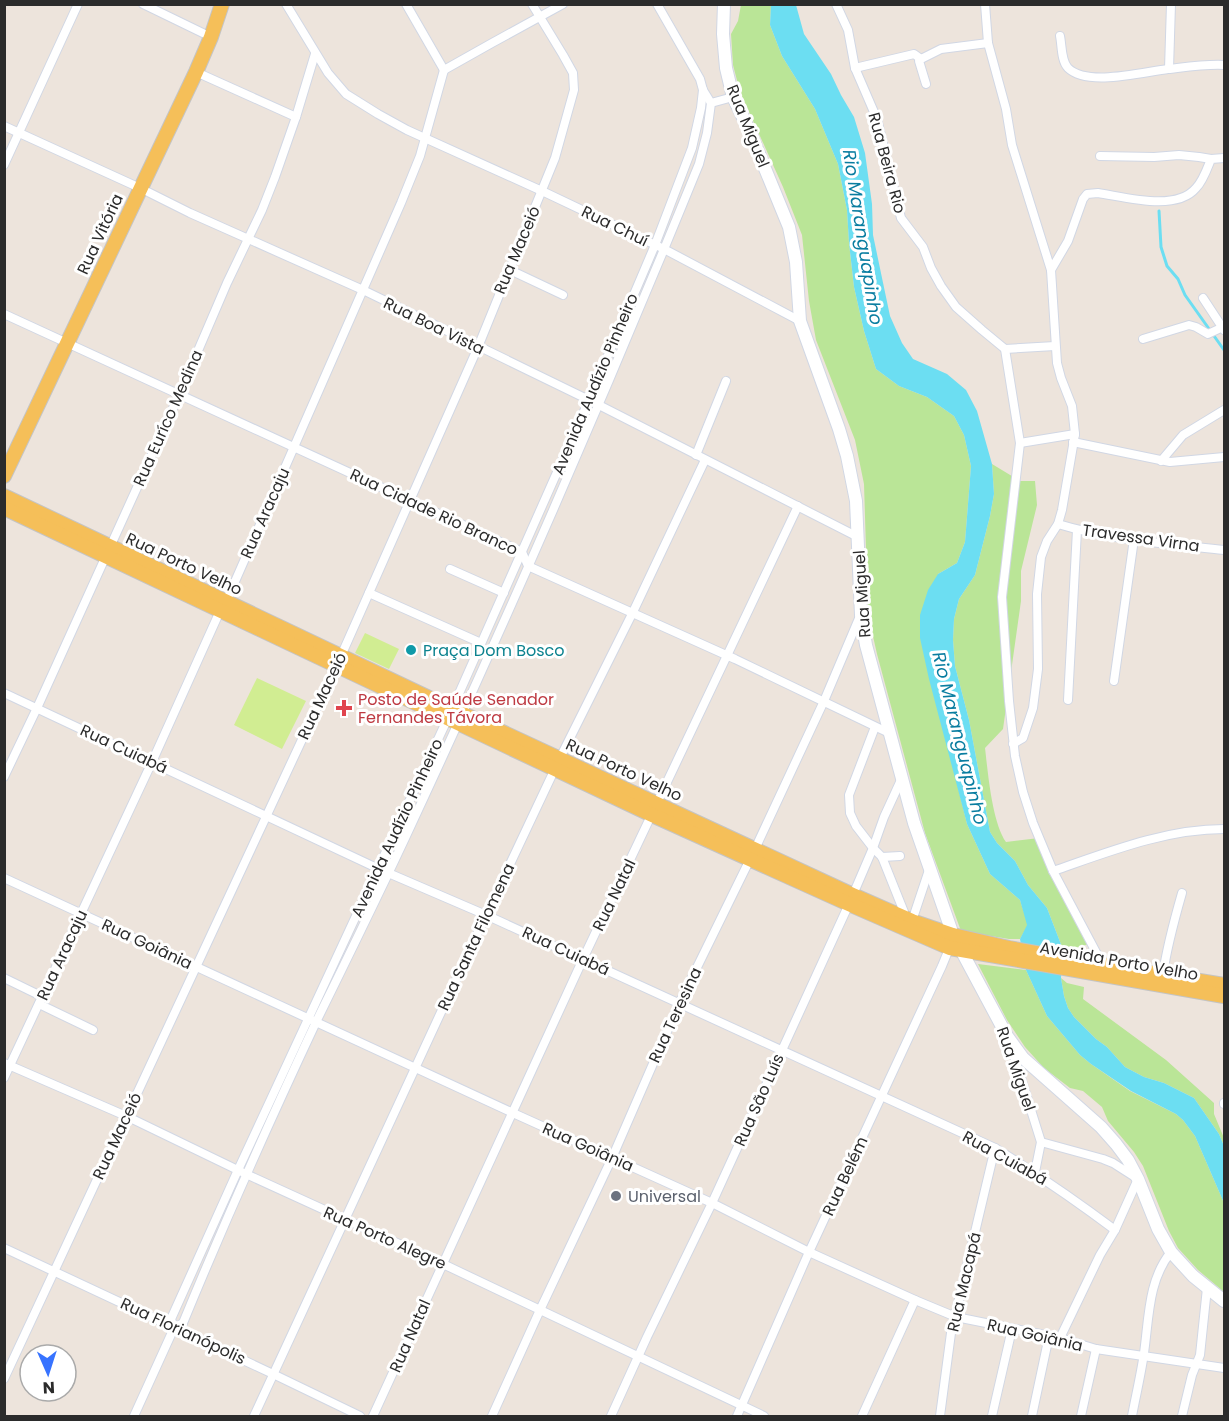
<svg xmlns="http://www.w3.org/2000/svg" width="1229" height="1421" font-family="Poppins,sans-serif">
<rect width="100%" height="100%" fill="#ede4dc"/>
<!-- green -->
<g fill="#bae597">
<polygon points="741,5 771,5 770,25 782,56 815,109 838,164 847,210 849,243 854,287 864,331 876,369 899,386 927,397 954,416 964,435 971,466 965,542 957,563 938,574 954,771 967,824 990,874 1020,900 1028,925 1020,939 1009,939 961,931 925,833 877,654 868,614 864,484 855,440 816,340 809,301 802,235 783,187 740,92 733,65 731,34 738,21"/>
<path d="M992 464 1020 481H1035L1037 505 1021 571V601L1003 729 985 748C988 773 992 822 1006 842L1039 838 1092 943 1069 950 1062 947 1047 908 1028 885 1015 861 997 843 990 832 969 720 955 666 953 640 954 619 959 599 975 575 990 516 994 494Z"/>
<polygon points="978,964 1026,970 1047,1016 1080,1055 1091,1064 1130,1091 1176,1114 1183,1120 1195,1136 1224,1203 1224,1292 1198,1270 1178,1248 1169,1231 1143,1166 1134,1152 1108,1121 1102,1107 1083,1091 1070,1088 1044,1068 1025,1047 1007,1020"/>
<polygon points="1061,978 1067,983 1084,987 1083,999 1166,1060 1214,1103 1214,1114 1224,1138 1224,1146 1219,1134 1194,1098 1164,1083 1144,1077 1125,1067 1107,1047 1096,1039 1074,1017 1068,1008 1064,996"/>
</g>
<!-- pitch -->
<g fill="#d1ed92">
<polygon points="365,633 399,649 389,669 355,653"/>
<polygon points="257,678 306,701 282,749 234,725"/>
</g>
<!-- water -->
<polygon fill="#6cdef2" points="771,5 796,5 804,34 831,74 841,95 854,117 865,153 872,204 873,235 890,316 902,343 913,359 947,374 966,390 977,411 992,464 994,494 990,516 975,575 959,599 954,619 953,640 955,666 969,720 990,832 997,843 1015,861 1028,885 1047,908 1062,947 1061,978 1064,996 1068,1008 1074,1017 1096,1039 1107,1047 1125,1067 1144,1077 1164,1083 1194,1098 1219,1134 1224,1146 1224,1203 1195,1136 1183,1120 1176,1114 1131,1091 1091,1064 1080,1055 1047,1016 1026,970 1020,939 1027,925 1020,900 990,874 967,824 929,679 920,638 920,615 928,590 938,574 957,563 965,542 971,466 964,435 954,416 927,397 899,386 876,369 864,331 854,287 849,243 847,210 838,164 815,109 782,56 770,25"/>
<g fill="none" stroke-linecap="round" stroke-linejoin="round">
<!-- stream -->
<polyline stroke="#6cdef2" stroke-width="3" points="1159,211 1161,247 1167,266 1178,279 1185,295 1224,350"/>
<!-- street casing -->
<g stroke="#d1d7e4" stroke-width="10">
<g id="street">
<polyline points="143,4 211,37"/>
<polyline points="286,4 328,73 346,94 378,114 407,130 542,191 664,249 800,321"/>
<polyline points="406,4 444,70"/>
<polyline points="657,4 700,79 703,90 711,103 733,97"/>
<polyline points="836,4 848,30 855,68 877,119 901,218 923,247 931,268 941,286 956,307 982,330 1005,349 1055,346"/>
<polyline points="985,4 988,43 1006,109 1012,145 1051,270"/>
<path d="M1060 36C1062 45 1061 61 1068 68 1087 87 1143 72 1168 69 1186 67 1206 64 1224 65"/>
<polyline points="855,68 914,54 921,59"/>
<polyline points="1169,69 1171,4"/>
<polyline points="444,70 492,43 563,4"/>
<polyline points="196,72 296,117"/>
<polyline points="926,84 919,61 921,59 941,49 988,43"/>
<polyline points="4,126 140,188 190,213 363,290 589,400 858,537"/>
<polyline points="1100,156 1154,157 1179,155 1199,157 1211,159"/>
<polyline points="4,165 78,4"/>
<polyline points="508,269 563,295"/>
<polyline points="1203,298 1224,330"/>
<polyline points="4,314 522,552 528,566 735,659 889,733"/>
<polyline points="1143,339 1189,325 1196,327 1208,334 1223,327"/>
<polyline points="1005,349 1020,443 1002,597 1009,701 1015,756 1023,792 1033,823 1053,871 1097,954 1097,964"/>
<polyline points="1073,442 1170,462 1224,457"/>
<polyline points="1020,443 1075,434"/>
<polyline points="696,455 726,381"/>
<polyline points="1161,461 1183,435 1224,410"/>
<path d="M1058 524C1110 540 1170 544 1224 550"/>
<polyline points="450,569 504,593"/>
<polyline points="369,593 481,643"/>
<polyline points="1114,681 1134,539"/>
<path d="M4 693 379 869 486 915 995 1148C1037 1174 1075 1200 1115 1230"/>
<polyline points="1068,700 1077,530"/>
<polyline points="875,727 849,795 850,813 856,826 873,848 882,857 906,917"/>
<path d="M1013 744 1023 738 1033 708 1038 669 1037 594 1041 557 1047 541 1058 524 1062 510 1075 434 1072 406 1061 378 1057 363 1051 270 1068 241 1083 199 1087 194 1098 193C1125 197 1176 212 1196 188 1203 181 1207 169 1211 159L1224 158"/>
<polyline points="4,777 37,708 179,395 227,283 262,210 275,177 296,117 315,54"/>
<polyline points="882,857 900,856"/>
<path d="M1053 871C1108 852 1165 829 1224 829"/>
<polyline points="4,878 513,1113 712,1203 809,1252 915,1300 956,1317 1060,1338 1096,1349 1224,1368"/>
<polyline points="912,921 929,870"/>
<path d="M1163 974C1167 946 1174 921 1182 893"/>
<polyline points="4,978 43,997"/>
<polyline points="39,1004 93,1030"/>
<polyline points="1011,1046 1041,1142 1035,1172"/>
<polyline points="4,1063 126,1116 246,1174 443,1264 764,1416"/>
<polyline points="4,1078 152,762 220,611 226,602 401,203 420,156 444,70"/>
<polyline points="1224,1103 1224,1104"/>
<polyline points="1041,1142 1103,1159 1113,1163 1138,1179 1115,1230 1100,1255 1060,1338"/>
<polyline points="4,1248 273,1374 360,1416"/>
<path d="M174 1328 183 1323C225 1221 270 1120 317 1020 347 959 377 898 406 836 509 615 607 390 699 164L707 133 711 103"/>
<polyline points="4,1379 341,656 478,347 555,158 574,90 573,73 563,55 532,4"/>
<polyline points="134,1416 174,1328 171,1319 238,1170 453,707 589,400 655,245 692,148 701,108 703,90"/>
<polyline points="254,1416 486,915 560,758 633,612 705,460"/>
<polyline points="373,1416 583,959 798,506"/>
<polyline points="492,1416 540,1310 612,1158 679,1004 755,849 824,701 860,616"/>
<polyline points="611,1416 647,1337 712,1203 849,904 873,848 884,817 901,780"/>
<polyline points="737,1416 809,1252 942,966 951,944"/>
<polyline points="862,1416 915,1300"/>
<polyline points="940,1416 951,1333 995,1148"/>
<polyline points="992,1416 1012,1329"/>
<polyline points="1032,1416 1049,1336"/>
<polyline points="1081,1416 1096,1349"/>
<path d="M1132 1416C1136 1395 1141 1374 1144 1353 1149 1318 1148 1280 1171 1252"/>
<polyline points="1182,1416 1192,1375 1200,1355 1207,1288"/>
</g>
</g>
<!-- secondary casing -->
<g stroke="#d1d7e4" stroke-width="14">
<polyline id="secondary" points="724,4 723,34 726,68 733,97 750,132 789,227 796,262 800,321 839,429 847,456 856,501 861,615 866,645 914,823 953,935 961,950 1007,1036 1023,1058 1101,1127 1116,1144 1128,1160 1138,1179 1158,1229 1171,1252 1193,1276 1224,1301"/>
</g>
<!-- primary casing -->
<g stroke="#c4c4c4" stroke-width="16">
<g id="primary">
<polyline points="4,476 196,72 211,37 222,4"/>
<polyline points="4,496 444,705 853,895 912,921 953,935 1009,948 1097,964 1224,985"/>
<polyline points="4,508 652,815 849,904 950,948 1224,996"/>
</g>
</g>
<!-- street -->
<use href="#street" stroke="#fff" stroke-width="8"/>
<!-- secondary -->
<use href="#secondary" stroke="#fff" stroke-width="12"/>
<!-- primary -->
<use href="#primary" stroke="#f5bf59" stroke-width="14"/>
</g>
<!-- markers -->
<circle fill="#0f9aa8" stroke="#fff" stroke-width="2" cx="411" cy="650" r="6"/>
<path fill="#e0444e" stroke="#fff" stroke-width="2" d="M341 699h6v6h6v6h-6v6h-6v-6h-6v-6h6z"/>
<circle fill="#6b7280" stroke="#fff" stroke-width="2" cx="616" cy="1196" r="6"/>
<g text-anchor="middle" dominant-baseline="central" stroke-width="6" stroke-linejoin="round" paint-order="stroke">
<!-- street labels -->
<g font-size="16" fill="#2b2b2b" stroke="#fff">
<text transform="translate(748 126) rotate(68)">Rua Miguel</text>
<text transform="translate(887 163) rotate(75)">Rua Beira Rio</text>
<text transform="translate(615 226) rotate(26)">Rua Chuí</text>
<text transform="translate(100 234) rotate(-65)">Rua Vitória</text>
<text transform="translate(517 250) rotate(-67)">Rua Maceió</text>
<text transform="translate(434 326) rotate(26)">Rua Boa Vista</text>
<text transform="translate(595 384) rotate(-67)">Avenida Audízio Pinheiro</text>
<text transform="translate(168 418) rotate(-66)">Rua Euríco Medina</text>
<text transform="translate(434 512) rotate(25)">Rua Cidade Rio Branco</text>
<text transform="translate(265 513) rotate(-66)">Rua Aracaju</text>
<text transform="translate(1141 538) rotate(8)">Travessa Virna</text>
<text transform="translate(184 564) rotate(25)">Rua Porto Velho</text>
<text transform="translate(862 594) rotate(-94)">Rua Miguel</text>
<text transform="translate(322 696) rotate(-65)">Rua Maceió</text>
<text transform="translate(124 749) rotate(25)">Rua Cuiabá</text>
<text transform="translate(624 770) rotate(25)">Rua Porto Velho</text>
<text transform="translate(397 828) rotate(-65)">Avenida Audízio Pinheiro</text>
<text transform="translate(614 895) rotate(-64)">Rua Natal</text>
<text transform="translate(476 937) rotate(-65)">Rua Santa Filomena</text>
<text transform="translate(147 944) rotate(25)">Rua Goiânia</text>
<text transform="translate(566 951) rotate(25)">Rua Cuiabá</text>
<text transform="translate(62 955) rotate(-65)">Rua Aracaju</text>
<text transform="translate(1119 961) rotate(10)">Avenida Porto Velho</text>
<text transform="translate(675 1015) rotate(-65)">Rua Teresina</text>
<text transform="translate(1016 1069) rotate(71)">Rua Miguel</text>
<text transform="translate(759 1100) rotate(-66)">Rua São Luís</text>
<text transform="translate(117 1136) rotate(-65)">Rua Maceió</text>
<text transform="translate(588 1147) rotate(24)">Rua Goiânia</text>
<text transform="translate(1005 1158) rotate(29)">Rua Cuiabá</text>
<text transform="translate(845 1176) rotate(-65)">Rua Belém</text>
<text transform="translate(385 1238) rotate(24)">Rua Porto Alegre</text>
<text transform="translate(964 1282) rotate(-77)">Rua Macapá</text>
<text transform="translate(183 1331) rotate(25)">Rua Florianópolis</text>
<text transform="translate(1035 1335) rotate(13)">Rua Goiânia</text>
<text transform="translate(410 1336) rotate(-66)">Rua Natal</text>
</g>
<!-- culture labels -->
<g font-size="16" fill="#0d838f" stroke="#fff" text-anchor="start">
<text x="423" y="650">Praça Dom Bosco</text>
</g>
<!-- health labels -->
<g font-size="16" fill="#be3a42" stroke="#fff" text-anchor="start">
<text x="358" y="699">Posto de Saúde Senador<tspan x="358" dy="18">Fernandes Távora</tspan></text>
</g>
<!-- worship labels -->
<g font-size="16" fill="#5b616d" stroke="#fff" text-anchor="start">
<text x="628" y="1196">Universal</text>
</g>
<!-- water labels -->
<g font-size="18" font-style="italic" fill="#097da0" stroke="#fff">
<text transform="translate(863 237) rotate(81)">Rio Maranguapinho</text>
<text transform="translate(960 738) rotate(76)">Rio Maranguapinho</text>
</g>
</g>
<!-- border -->
<rect width="1229" height="1421" fill="none" stroke="#2b2b2b" stroke-width="12"/>
<!-- north arrow -->
<g transform="translate(48 1373) rotate(177)"><circle r="28" fill="#ffffff" stroke="#aaaaaa" stroke-width="1.5"/>
<path d="M0-4.5L10 22L0 15L-10 22Z" fill="#3773ff"/>
<text y="-9" font-size="16" font-weight="bold" text-anchor="middle" fill="#2b2b2b">N</text>
</g>
</svg>
